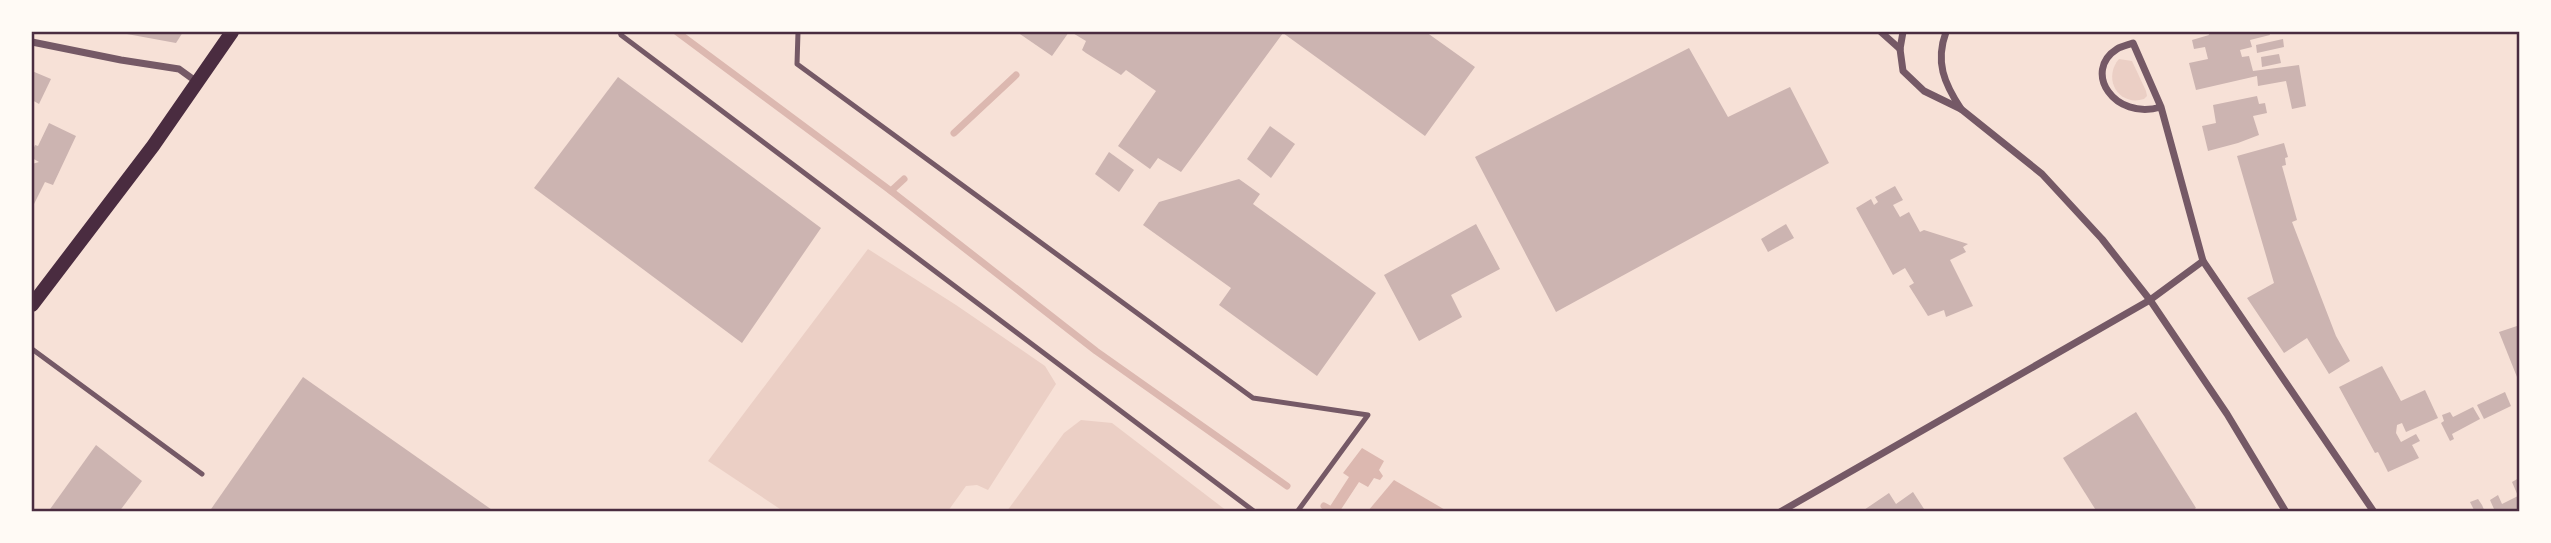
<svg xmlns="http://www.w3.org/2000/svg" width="2551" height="543" font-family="'Varela Round',sans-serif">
<rect width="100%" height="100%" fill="#f7e1d7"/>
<!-- green -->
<g fill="#ebcfc5">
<path d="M2119 59 2132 61 2146 91 2147 96 2144 99C2119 107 2102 79 2119 59Z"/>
<polygon points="868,249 956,305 1045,366 1056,384 988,490 977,485 966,486 948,511 783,511 708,461"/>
<polygon points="1081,420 1112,423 1227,511 1007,511 1064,433"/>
</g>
<!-- water -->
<g fill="#dcb8b0">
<polygon points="1362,448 1384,461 1379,470 1383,476 1380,480 1374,478 1368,487 1359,482 1340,511 1327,511 1349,477 1343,473"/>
<polygon points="1394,480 1447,511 1368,511"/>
</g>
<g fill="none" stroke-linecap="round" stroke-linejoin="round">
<!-- stream -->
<g stroke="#dcb8b0" stroke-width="7">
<polyline points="677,32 891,191 1096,351 1287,486"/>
<polyline points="954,133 1016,75"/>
<polyline points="891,191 904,179"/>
<polyline points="1324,506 1335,512"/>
</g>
</g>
<!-- building -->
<g fill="#ccb4b1">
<polygon points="116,32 183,32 176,43"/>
<polygon points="1017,32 1069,32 1052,56"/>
<polygon points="1071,32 1426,32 1475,67 1425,136 1283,33 1181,172 1158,158 1150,169 1118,146 1156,91 1126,70 1121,75 1086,53 1082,50 1086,41"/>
<polygon points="2208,32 2269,32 2270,35 2250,40 2252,47 2240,50 2242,57 2249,56 2253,71 2299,65 2306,106 2292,109 2286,81 2258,86 2257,76 2196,90 2189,63 2208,59 2205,47 2194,49 2192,40 2209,35"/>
<polygon points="2283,39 2284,47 2257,53 2256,45"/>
<polygon points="1689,48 1728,117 1790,87 1829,163 1556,312 1475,157"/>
<polygon points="2279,54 2281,63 2262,67 2261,57"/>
<polygon points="32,71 51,79 39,104 32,100"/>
<polygon points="618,77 821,228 742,343 534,188"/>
<polygon points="2257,96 2259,104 2265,103 2267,113 2253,116 2259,135 2238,143 2208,151 2202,126 2216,123 2213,105"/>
<polygon points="49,123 76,136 53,185 45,182 32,208 32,164 39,162 32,158 32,152 35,145 38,146"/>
<polygon points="1270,126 1295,144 1271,178 1247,159"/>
<polygon points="2284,143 2288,157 2285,158 2286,165 2282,166 2297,220 2292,222 2336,336 2350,361 2329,374 2307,338 2284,353 2247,298 2274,283 2237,156"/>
<polygon points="1109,152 1134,170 1119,192 1095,174"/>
<polygon points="1239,179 1260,194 1253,204 1376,293 1317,376 1219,305 1231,288 1143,225 1159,202"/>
<polygon points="1895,186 1903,200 1893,205 1900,217 1909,212 1920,232 1924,230 1968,244 1963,247 1966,252 1950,260 1973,306 1946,317 1944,310 1928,316 1909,286 1914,283 1905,268 1893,275 1856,208 1871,199 1874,205 1878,202 1875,197"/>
<polygon points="1476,224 1500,269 1451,295 1462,317 1419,341 1384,275"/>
<polygon points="1786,224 1794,238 1768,252 1761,239"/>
<polygon points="2517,326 2519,333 2519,376 2517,377 2499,332"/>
<polygon points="2382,366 2401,401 2425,390 2438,418 2406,432 2402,423 2397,425 2396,433 2401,442 2416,434 2420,441 2412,445 2419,458 2388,472 2378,452 2375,453 2339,387"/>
<polygon points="303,377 495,512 209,512"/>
<polygon points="2505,392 2511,406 2484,419 2477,405"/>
<polygon points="2473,407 2480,419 2452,434 2454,439 2450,441 2441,423 2444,421 2442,415 2450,412 2453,417"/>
<polygon points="2136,412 2196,508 2190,512 2097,512 2063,458"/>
<polygon points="96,445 142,481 119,512 48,512"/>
<polygon points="2519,478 2519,512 2490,512 2494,509 2490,500 2498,495 2502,504 2518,496 2512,482"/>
<polygon points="1913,492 1926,512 1861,512 1889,493 1896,504"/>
<polygon points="2478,499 2482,505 2485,512 2475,512 2470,502"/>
</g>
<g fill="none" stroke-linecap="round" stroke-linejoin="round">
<!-- service -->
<g stroke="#755966" stroke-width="5">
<polyline points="620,32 621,35 1255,512"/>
<polyline points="798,32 797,64 1253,398 1368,415 1297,512"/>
<polyline points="32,349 202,474"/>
</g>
<!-- minor -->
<g stroke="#755966" stroke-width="7">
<polyline points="1881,32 1900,49"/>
<polyline points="1903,32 1900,49 1903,71 1924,91 1961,109 2042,174 2102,239 2150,300 2227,414 2286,512"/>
<path d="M1946 32C1935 62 1944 83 1961 109"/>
<polyline points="32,42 121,60 179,69 197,82"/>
<path d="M2161 107C2114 121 2082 71 2117 49 2122 46 2128 45 2133 43L2161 107 2203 261"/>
<polyline points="1780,512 2150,300 2203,261 2374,512"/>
</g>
<!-- secondary -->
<polyline stroke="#4a2c40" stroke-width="14" points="32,305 153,146 232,32"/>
</g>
<!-- border -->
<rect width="2551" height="543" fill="none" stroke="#fffaf5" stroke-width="66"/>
<rect x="33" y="33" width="2485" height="477" fill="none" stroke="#4a2c40" stroke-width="2.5"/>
</svg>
